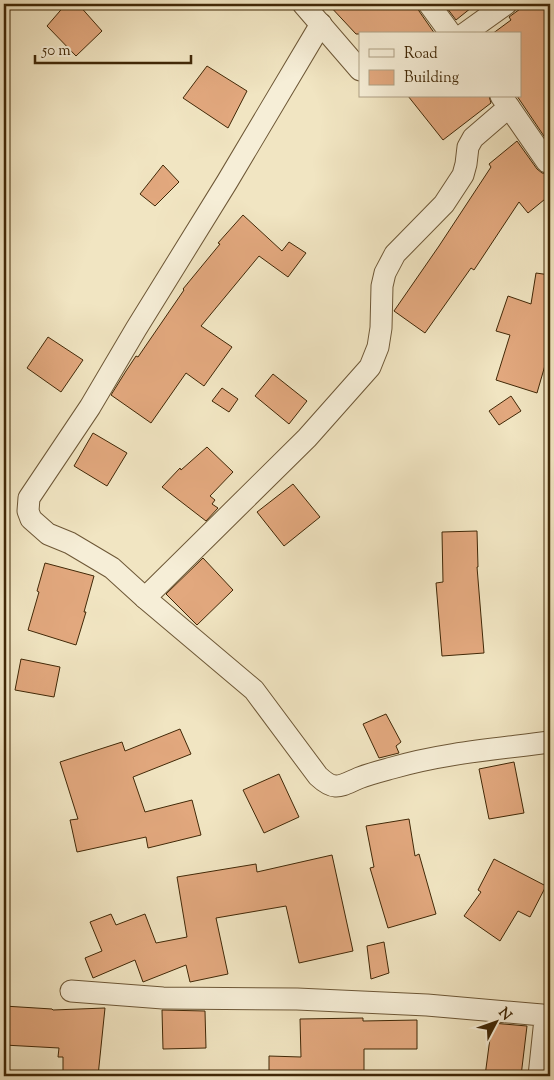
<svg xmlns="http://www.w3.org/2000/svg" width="554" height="1080" font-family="'Sorts Mill Goudy',serif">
<rect width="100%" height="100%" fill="#f1e5c2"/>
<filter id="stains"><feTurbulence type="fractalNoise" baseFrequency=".004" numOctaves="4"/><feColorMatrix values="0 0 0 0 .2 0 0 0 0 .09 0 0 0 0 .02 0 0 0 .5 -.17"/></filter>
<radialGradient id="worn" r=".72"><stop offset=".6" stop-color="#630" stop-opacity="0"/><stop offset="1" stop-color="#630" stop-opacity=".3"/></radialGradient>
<!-- building -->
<g fill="#e2a87e" stroke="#412807">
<polygon points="66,4 78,4 102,31 76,56 47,26"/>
<polygon points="328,4 417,4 419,11 435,34 356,34"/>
<polygon points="444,4 476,4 456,20"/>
<polygon points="527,4 550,4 550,145 517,96 520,96 520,34 492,34 511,20 509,17"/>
<polygon points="207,66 247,91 228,128 183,98"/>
<polygon points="408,96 489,96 491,103 443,140"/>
<polygon points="517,141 537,169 542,173 550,174 550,195 528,213 519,202 474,270 471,268 425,333 394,311 439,246 491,167 489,164"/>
<polygon points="163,165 179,182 155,206 140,194"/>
<polygon points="243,215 282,251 289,242 306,253 288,277 259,256 201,326 232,347 204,386 186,373 151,423 111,395 126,371 136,356 138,357 184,290 183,289 220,244 218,243"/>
<polygon points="536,273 550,275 550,348 537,393 496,380 510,335 496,331 508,296 531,304"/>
<polygon points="48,337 83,360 61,392 27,368"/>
<polygon points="273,374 307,401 289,424 255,396"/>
<polygon points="222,388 238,399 229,412 212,401"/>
<polygon points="511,396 521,411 499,425 489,411"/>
<polygon points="93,433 127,453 107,486 74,466"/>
<polygon points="207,447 233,472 210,496 215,500 212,504 218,508 206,521 162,487 180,468 181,470"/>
<polygon points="293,484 320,517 284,546 257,512"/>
<polygon points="477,531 478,567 477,567 484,653 442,656 436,583 443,582 442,532"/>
<polygon points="203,558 233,590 197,625 166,594"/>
<polygon points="45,563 94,576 84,612 86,612 76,645 28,630 39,592 37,591"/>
<polygon points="21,659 60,667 54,697 15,690"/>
<polygon points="386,714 401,742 396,746 399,753 379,758 363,724"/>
<polygon points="180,729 191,754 133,777 145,812 192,800 201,835 148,848 146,837 77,852 70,820 78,819 60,762 122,742 125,751"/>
<polygon points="514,762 524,813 489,819 479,769"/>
<polygon points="279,774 299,817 264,833 243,790"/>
<polygon points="409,819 415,856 419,854 436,914 388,928 370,868 374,867 366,826"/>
<polygon points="332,855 353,951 299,963 286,906 216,918 228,974 190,982 186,965 143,982 135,960 93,978 85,958 102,951 90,922 111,914 116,925 145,914 156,943 187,937 177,877 256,864 257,872"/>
<polygon points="494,859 546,886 530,917 518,911 500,941 464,916 481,892 478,890"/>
<polygon points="384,942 389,973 371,979 367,946"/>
<polygon points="4,1006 52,1009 53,1010 105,1008 98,1076 63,1076 63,1057 58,1057 59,1048 4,1045"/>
<polygon points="162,1010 205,1011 206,1048 163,1049"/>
<polygon points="363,1018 363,1021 417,1020 417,1049 364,1049 364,1076 269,1076 269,1056 301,1057 300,1019"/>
<polygon points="492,1023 527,1026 521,1076 485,1076"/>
</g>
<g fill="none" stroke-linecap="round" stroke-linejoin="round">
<!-- minor casing -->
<g stroke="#6d5736" stroke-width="23">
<g id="minor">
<polyline points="303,4 360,70"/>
<polyline points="429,4 451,34"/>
<path d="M321 24 227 182 136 329 90 407 29 498 28 511 31 519 48 534 70 543 112 568 145 598 254 690 318 776C335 792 340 786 359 778 369 774 381 771 392 768 443 753 497 749 550 742"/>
<polyline points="464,34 506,4"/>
<polyline points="501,96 509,107 547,162"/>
<polyline points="145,598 307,438 370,367 378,347 381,328 382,286 385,273 395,254 444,204 463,175 466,164 468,147 473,138 509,107"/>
<polyline points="71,991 163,998 297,999 427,1005 542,1015 545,1017 545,1019 539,1076"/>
</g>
</g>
<!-- path -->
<polyline stroke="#412807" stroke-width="3" stroke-dasharray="1 2.5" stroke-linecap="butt" points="546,997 550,930"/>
<!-- minor -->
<use href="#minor" stroke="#f6eed7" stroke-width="21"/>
</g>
<!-- margin -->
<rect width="554" height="1080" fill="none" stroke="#f1e5c2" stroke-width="20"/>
<rect x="5" y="5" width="544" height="1070" fill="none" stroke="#412807" stroke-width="2.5"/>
<rect x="10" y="10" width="534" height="1060" fill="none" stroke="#412807"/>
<!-- legend -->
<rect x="359" y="32" width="162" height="65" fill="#f6eed7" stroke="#ae9f84"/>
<rect x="369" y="49" width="25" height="8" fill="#f6eed7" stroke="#ae9f84"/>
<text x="404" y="58" font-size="15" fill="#412807">Road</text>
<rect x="369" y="70" width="25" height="15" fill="#e2a87e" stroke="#ae9f84"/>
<text x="404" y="82" font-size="15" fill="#412807">Building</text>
<!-- north arrow -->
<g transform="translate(496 1022) rotate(49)" stroke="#f6eed7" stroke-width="4" paint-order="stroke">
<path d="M0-4L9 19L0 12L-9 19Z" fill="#412807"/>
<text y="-8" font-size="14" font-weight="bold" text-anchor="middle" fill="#412807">N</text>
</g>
<!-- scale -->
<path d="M35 55v8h156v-8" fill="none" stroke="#412807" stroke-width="2.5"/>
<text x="42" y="55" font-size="15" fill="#412807" stroke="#f6eed7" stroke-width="4" paint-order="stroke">50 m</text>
<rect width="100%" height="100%" filter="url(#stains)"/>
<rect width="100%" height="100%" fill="url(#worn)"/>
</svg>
